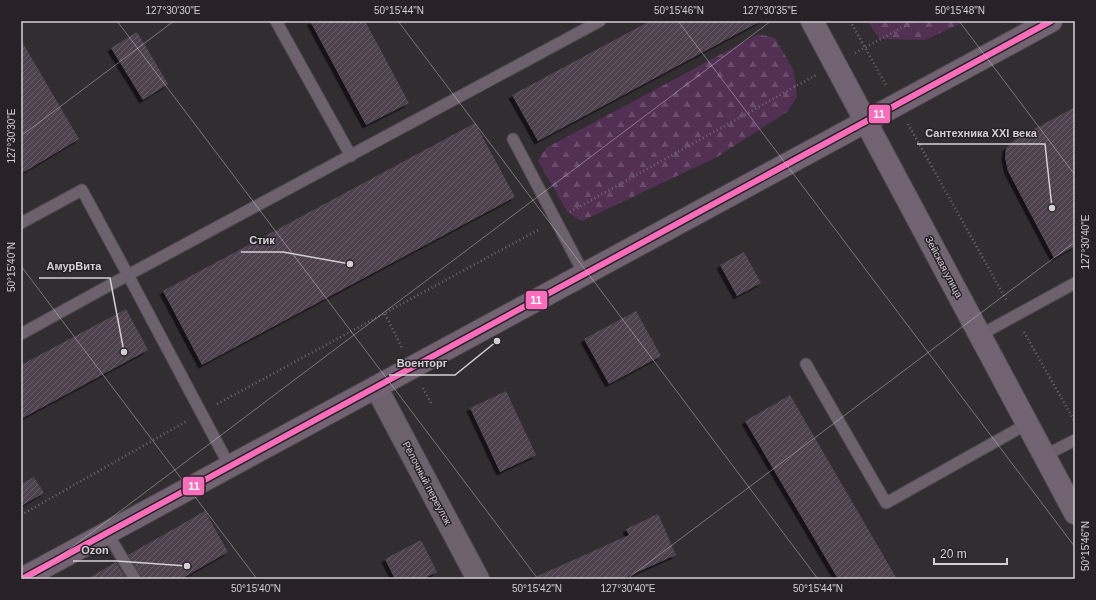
<svg xmlns="http://www.w3.org/2000/svg" width="1096" height="600" font-family="Helvetica,sans-serif">
<defs>
<pattern id="forest-firs" width="22" height="20" patternUnits="userSpaceOnUse"><rect width="22" height="20" fill="#523054"/><path d="M5 1l3.5 6h-7zM16 11l3.5 6h-7z" fill="#6a4d6c"/></pattern>
<pattern id="building-hatch" width="6" height="6" patternUnits="userSpaceOnUse"><rect width="6" height="6" fill="#4f4250"/><path d="M-1 1l2-2M0 6l6-6M5 7l2-2" fill="none" stroke="#675c68"/></pattern>
<filter id="shadow"><feDropShadow dx="-3.5" dy="3.5" stdDeviation="0" flood-color="#0009"/></filter>
</defs>
<rect width="100%" height="100%" fill="#312d31"/>
<!-- forest -->
<g fill="url(#forest-firs)">
<polygon points="867,21 966,21 925,40 880,39"/>
<polygon points="759,34 775,38 794,71 797,97 787,112 717,157 582,221 568,213 538,161 546,148"/>
</g>
<!-- building -->
<g fill="url(#building-hatch)" filter="url(#shadow)">
<polygon points="310,21 365,21 409,103 366,125"/>
<polygon points="650,21 761,21 538,141 512,95"/>
<polygon points="137,32 168,84 143,100 111,48"/>
<polygon points="21,40 79,139 21,174"/>
<polygon points="1075,107 1075,246 1054,258 1008,171 1005,158 1006,148 1014,140"/>
<polygon points="475,123 515,197 202,365 163,291"/>
<polygon points="744,252 761,283 737,296 720,265"/>
<polygon points="126,309 148,350 21,419 21,365"/>
<polygon points="636,311 661,356 609,384 584,339"/>
<polygon points="506,391 536,455 500,472 470,408"/>
<polygon points="790,395 897,579 838,579 745,421"/>
<polygon points="34,477 44,493 21,506 21,484"/>
<polygon points="205,511 228,552 181,579 142,579 128,555"/>
<polygon points="658,514 676,555 622,579 531,579 629,535 626,529"/>
<polygon points="421,540 437,572 423,579 395,579 385,559"/>
<polygon points="116,562 127,579 87,579"/>
</g>
<g fill="none" stroke-linecap="round" stroke-linejoin="round">
<!-- lane casing -->
<g stroke="#4d4b4e" stroke-width="13">
<g id="lane">
<polyline points="276,21 351,156"/>
<polyline points="513,139 584,274"/>
<polyline points="21,223 82,190 128,275 21,334"/>
<polyline points="980,335 1075,283"/>
<polyline points="806,364 886,503 1027,424"/>
<polyline points="1044,456 1075,440"/>
<polyline points="230,467 128,275 600,21"/>
<polyline points="107,533 135,579"/>
</g>
</g>
<!-- street casing -->
<g stroke="#4d4b4e" stroke-width="24">
<polyline id="street" points="376,387 478,579"/>
</g>
<!-- secondary casing -->
<g stroke="#4d4b4e" stroke-width="24">
<g id="secondary">
<polyline points="812,21 1075,513"/>
<polyline points="22,579 1051,21"/>
</g>
</g>
<!-- path -->
<g stroke="#726972" stroke-width="2.5" stroke-dasharray="1 3" stroke-linecap="butt">
<polyline points="850,21 886,85"/>
<polyline points="855,53 914,21"/>
<polyline points="908,124 1007,301"/>
<polyline points="570,212 816,75"/>
<polyline points="385,314 402,348"/>
<polyline points="1024,332 1075,422"/>
<polyline points="423,388 431,403"/>
<polyline points="217,404 540,229"/>
<polyline points="21,515 187,421"/>
</g>
<!-- lane -->
<use href="#lane" stroke="#6d616e" stroke-width="11"/>
<!-- street -->
<use href="#street" stroke="#6d616e" stroke-width="22"/>
<!-- secondary -->
<use href="#secondary" stroke="#716372" stroke-width="22"/>
<!-- bus-1 casing -->
<g stroke="#282228" stroke-width="9">
<polyline id="bus-1" points="22,579 1051,21"/>
</g>
<!-- bus-1 -->
<use href="#bus-1" stroke="#fb6dba" stroke-width="6"/>
</g>
<!-- ticks -->
<path fill="none" stroke="#d3d0d4" stroke-width="1" stroke-opacity="0.45" d="M117 21 538 579M398 21 818 579M678 21 1075 547M959 21 1075 175M21 136 174 21M21 266 257 579M30 579 771 21M627 579 1075 242"/>
<g text-anchor="middle" dominant-baseline="central" stroke-width="3" stroke-linejoin="round" paint-order="stroke">
<!-- street labels -->
<g font-size="10" fill="#d3d0d4" stroke="#282228">
<text transform="translate(944 267) rotate(62)">Зейская улица</text>
<text transform="translate(427 483) rotate(62)">Рёлочный переулок</text>
</g>
</g>
<!-- callouts -->
<path fill="none" stroke="#d3d0d4" stroke-width="1.5" d="M1052 208L1045 144H917M350 264L283 252H241M124 352L110 278H39M497 341L455 375H389M187 566L117 561H73"/>
<g fill="#d3d0d4" stroke="#282228" stroke-width="1.5">
<circle cx="1052" cy="208" r="4"/>
<circle cx="350" cy="264" r="4"/>
<circle cx="124" cy="352" r="4"/>
<circle cx="497" cy="341" r="4"/>
<circle cx="187" cy="566" r="4"/>
</g>
<g font-size="11" text-anchor="middle" font-weight="bold" fill="#d3d0d4" stroke="#282228" stroke-width="3" stroke-linejoin="round" paint-order="stroke">
<text x="981" y="137">Сантехника XXI века</text>
<text x="262" y="244">Стик</text>
<text x="74" y="270">АмурВита</text>
<text x="422" y="367">Военторг</text>
<text x="95" y="554">Ozon</text>
</g>
<g stroke="#282228" stroke-width="1.5">
<rect x="868" y="104" width="23" height="20" rx="4" fill="#fb6dba"/>
<rect x="525" y="290" width="23" height="20" rx="4" fill="#fb6dba"/>
<rect x="182" y="476" width="23" height="20" rx="4" fill="#fb6dba"/>
</g>
<g font-size="11" text-anchor="middle" font-weight="bold" fill="#fff">
<text x="879" y="118">11</text>
<text x="536" y="304">11</text>
<text x="194" y="490">11</text>
</g>
<!-- border -->
<rect width="1096" height="600" fill="none" stroke="#282228" stroke-width="44"/>
<!-- scale -->
<path d="M934 558v6h73v-6" fill="none" stroke="#d3d0d4" stroke-width="2"/>
<text x="940" y="558" font-size="12" fill="#d3d0d4" stroke="#282228" stroke-width="3" paint-order="stroke">20 m</text>
<rect x="22" y="22" width="1052" height="556" fill="none" stroke="#d3d0d4" stroke-width="1.5"/>
<g font-size="10" text-anchor="middle" fill="#d3d0d4">
<text x="173" y="14">127°30'30"E</text>
<text x="399" y="14">50°15'44"N</text>
<text x="679" y="14">50°15'46"N</text>
<text x="770" y="14">127°30'35"E</text>
<text x="960" y="14">50°15'48"N</text>
<text transform="translate(11 136) rotate(-90)" y="4">127°30'30"E</text>
<text transform="translate(1085 242) rotate(-90)" y="4">127°30'40"E</text>
<text transform="translate(11 267) rotate(-90)" y="4">50°15'40"N</text>
<text transform="translate(1085 546) rotate(-90)" y="4">50°15'46"N</text>
<text x="256" y="592">50°15'40"N</text>
<text x="537" y="592">50°15'42"N</text>
<text x="628" y="592">127°30'40"E</text>
<text x="818" y="592">50°15'44"N</text>
</g>
</svg>
